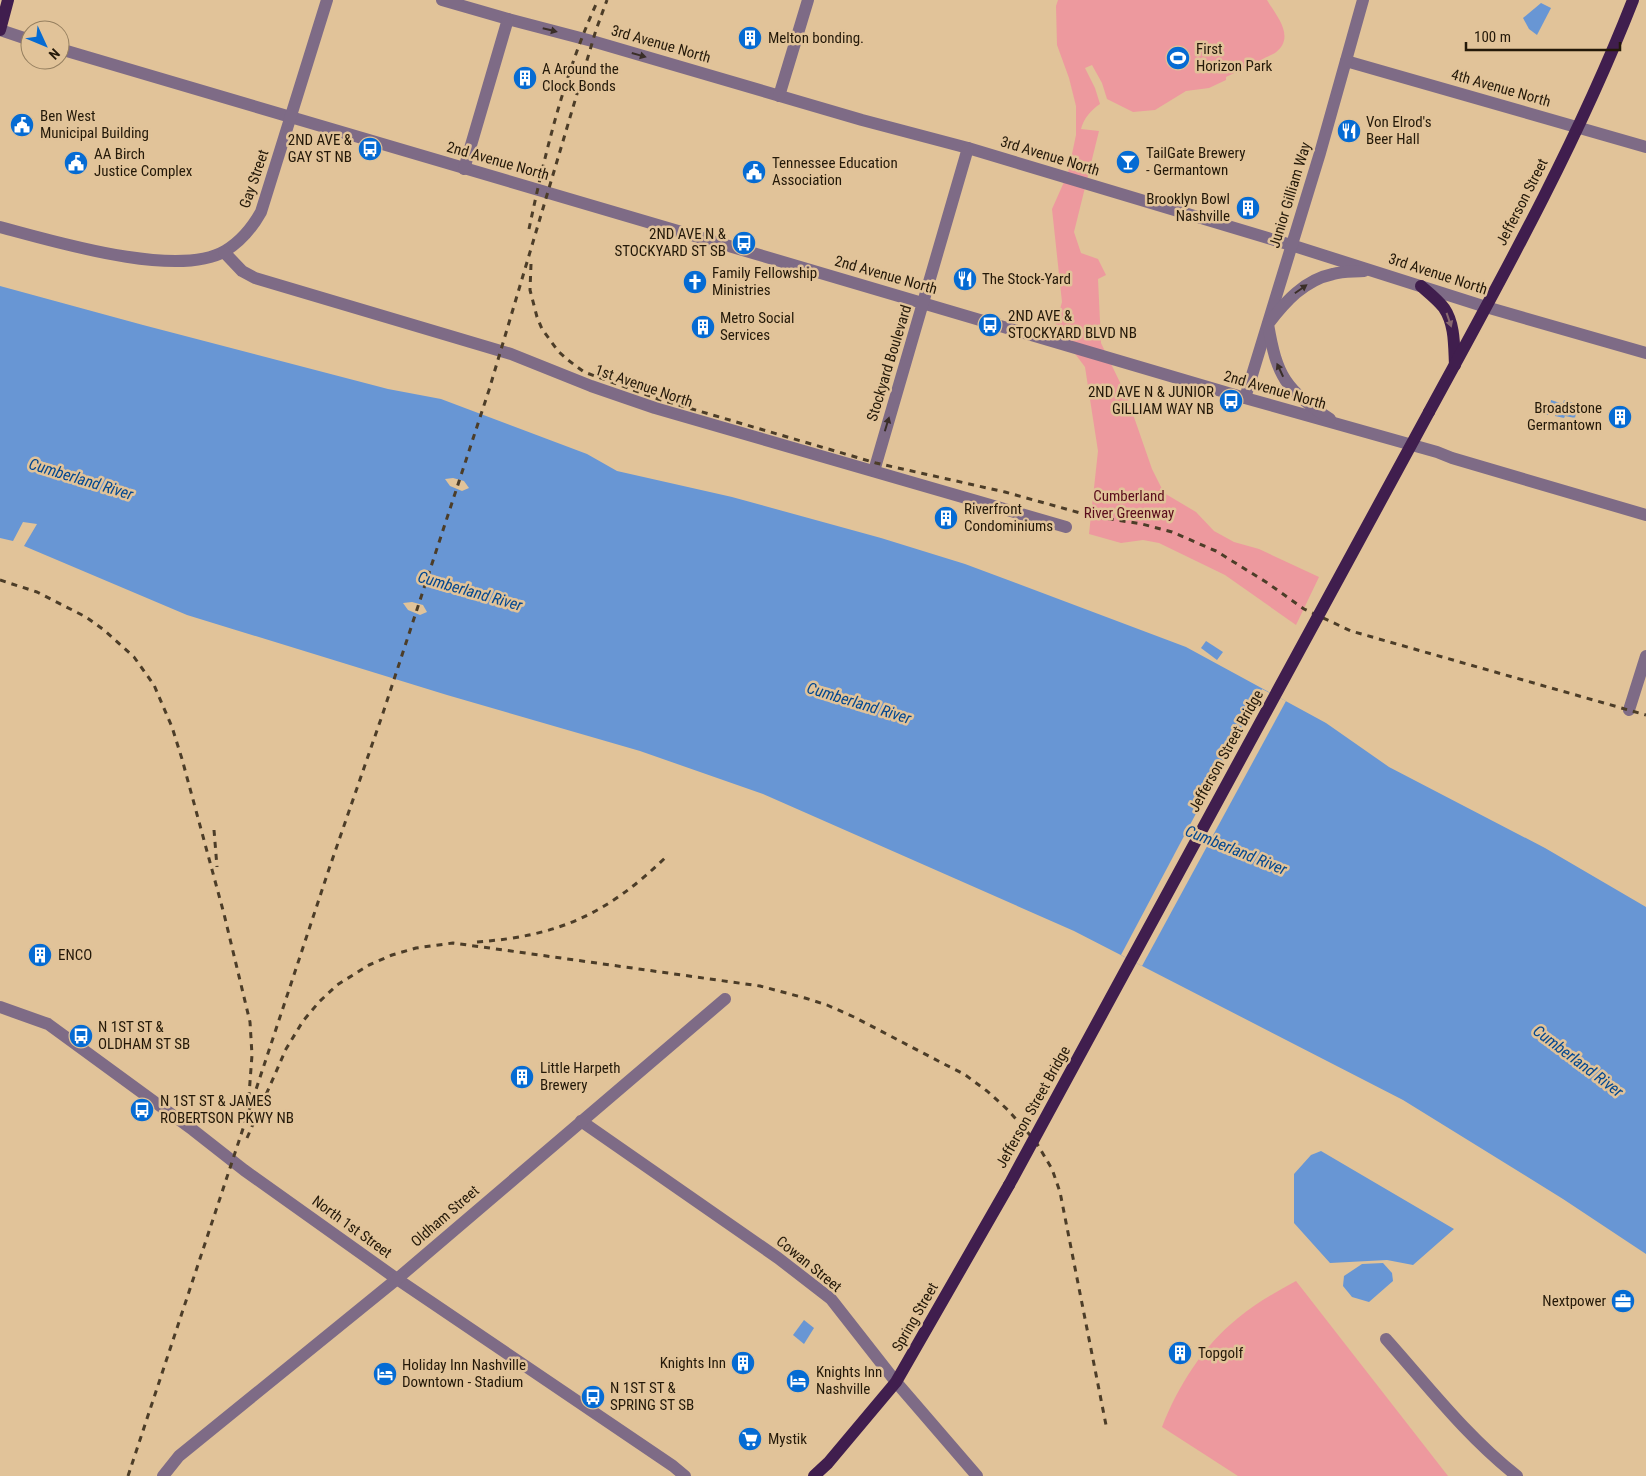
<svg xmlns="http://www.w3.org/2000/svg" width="1646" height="1476" font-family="'Roboto Condensed',sans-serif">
<rect width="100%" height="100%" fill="#e1c399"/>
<!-- green -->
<g fill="#ed999e">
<path d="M1058 0H1267C1277 17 1296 37 1275 53L1226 77V80L1209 88 1186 91 1155 110 1133 112 1107 99 1102 83 1092 65 1085 68 1095 88 1100 104C1091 110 1084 118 1081 129L1099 131 1074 232 1081 253 1098 259 1106 275 1098 279 1101 343 1127 397 1152 469 1164 493 1196 512 1214 531 1234 542 1259 549 1319 577 1296 625 1225 575 1159 543 1143 540 1121 543 1089 534 1098 451 1085 367 1055 327 1062 302 1052 209 1068 173 1076 135V106L1069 78 1057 45 1056 6Z"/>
<path d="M1296 1281 1448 1476H1449H1238L1162 1427C1178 1386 1203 1346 1238 1318 1256 1303 1276 1292 1296 1281Z"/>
</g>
<!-- water -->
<g fill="#6896d4">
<polygon points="1541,3 1551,8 1537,35 1529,29 1523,18"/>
<polygon points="0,286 143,325 388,389 441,399 587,454 617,471 732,497 881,538 965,564 1016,583 1186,647 1326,723 1389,767 1545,848 1646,907 1646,1254 1563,1199 1403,1100 1074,931 763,794 640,751 447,695 187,615 24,546 37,524 23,522 13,541 0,538"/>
<polygon points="1551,400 1563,404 1564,400 1573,403 1573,407 1576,408 1582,405 1585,408 1585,412 1581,415 1576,413 1575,418 1565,416 1564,418 1555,416 1556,413 1552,412 1549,415 1545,415 1542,409 1545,406 1550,406"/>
<polygon points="1206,641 1223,652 1217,660 1201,648"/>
<polygon points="1321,1151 1454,1229 1413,1265 1387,1260 1330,1263 1294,1223 1294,1174 1311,1155"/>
<polygon points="1383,1263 1392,1273 1393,1281 1369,1302 1352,1297 1343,1286 1344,1276 1362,1264"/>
<polygon points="804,1320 814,1328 804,1344 793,1335"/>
</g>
<!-- pier -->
<g fill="#e1c399">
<polygon points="453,478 464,481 469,488 462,491 450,486 445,479"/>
<polygon points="412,602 423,605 427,612 420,615 408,610 403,603"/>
<polygon points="1262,689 1286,701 1142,966 1121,955"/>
</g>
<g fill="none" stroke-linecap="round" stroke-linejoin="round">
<!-- minor -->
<g stroke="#7e6b86" stroke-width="12">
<polyline points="442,0 508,19 592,41 862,120 968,148 1291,245 1486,307 1646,353"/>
<polyline points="0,30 30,40"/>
<polyline points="60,49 1245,398 1437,452 1452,458 1646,515"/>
<polyline points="1346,61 1646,147"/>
<polyline points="779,96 808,0"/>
<polyline points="464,169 508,19"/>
<path d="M0 227C53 241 177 279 225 251 240 242 252 228 261 212L327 0"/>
<polyline points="224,252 242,271 255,278 511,354 591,386 655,408 1066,527"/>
<polyline points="1245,398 1320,153 1363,0"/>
<path d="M1330 419C1285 389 1277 377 1268 324 1285 302 1304 280 1333 274 1343 271 1354 272 1364 271"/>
<polyline points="874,471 968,148"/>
<polyline points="1629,710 1646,656"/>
<polyline points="0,1007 48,1024 193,1130 244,1170 397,1279 673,1466 685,1476"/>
<polyline points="581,1121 778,1258 831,1299 896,1382 977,1476"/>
<path d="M1386 1339C1428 1386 1467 1437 1517 1476"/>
<polyline points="163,1476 179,1456 397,1279 725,999"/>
</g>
<!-- major -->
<g stroke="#401e4e" stroke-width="12">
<polyline points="0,30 8,0"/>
<path d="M1421 286C1429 293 1438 300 1444 308 1455 324 1454 346 1455 365"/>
<path d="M1429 412C1502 278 1577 143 1633 0"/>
<polyline points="814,1476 828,1463 896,1382 1009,1185"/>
</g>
<!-- rail -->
<g stroke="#4c3d28" stroke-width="3" stroke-dasharray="6 6" stroke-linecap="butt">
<path d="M529 229C545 153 565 71 598 0"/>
<polyline points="531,264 530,290 537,317 542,329 558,351 568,360 584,372 658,399 876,463 1005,492 1091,516 1142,524 1172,532 1216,551 1266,582 1304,609 1351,631 1646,715"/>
<polyline points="0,580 37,592 86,617 104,630 134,657 154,685 172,727 182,759 224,914 250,1022 252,1055 249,1095"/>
<polyline points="214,830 217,867"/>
<path d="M477 942C559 936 607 914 666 857"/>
<polyline points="247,1138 286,1049 303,1021 319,1002 337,985 369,965 392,955 416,948 453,943 511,951 760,986 805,998 827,1005 854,1017 946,1065 964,1074 987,1091 1008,1110 1036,1142 1052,1169 1060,1192 1106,1425"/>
<polyline points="128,1476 329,869 383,713 489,390 596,30 607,0"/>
</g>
<!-- major-bridge -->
<polyline stroke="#401e4e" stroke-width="12" points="1009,1185 1429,412"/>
</g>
<!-- one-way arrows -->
<defs><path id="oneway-solid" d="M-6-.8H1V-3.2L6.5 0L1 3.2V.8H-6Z" transform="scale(1.25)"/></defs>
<g fill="#3a2e28">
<use href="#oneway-solid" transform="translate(550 30) rotate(14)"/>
<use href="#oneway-solid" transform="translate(639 55) rotate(16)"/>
<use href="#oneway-solid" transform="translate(1301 289) rotate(-35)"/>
<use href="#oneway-solid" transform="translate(1280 370) rotate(-115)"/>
<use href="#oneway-solid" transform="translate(887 424) rotate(-73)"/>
</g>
<use fill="#886870" href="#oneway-solid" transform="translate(1449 320) rotate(71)"/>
<!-- icons -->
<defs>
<g id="building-disc" transform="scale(1.25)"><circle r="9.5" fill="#056bd3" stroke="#e1c399"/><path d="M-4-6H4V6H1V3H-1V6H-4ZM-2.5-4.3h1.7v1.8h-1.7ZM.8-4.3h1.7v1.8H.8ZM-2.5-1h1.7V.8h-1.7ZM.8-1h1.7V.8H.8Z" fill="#fff"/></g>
<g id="stadium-disc" transform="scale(1.25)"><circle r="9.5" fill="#056bd3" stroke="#e1c399"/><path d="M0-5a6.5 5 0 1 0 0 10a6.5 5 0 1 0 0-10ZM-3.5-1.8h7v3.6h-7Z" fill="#fff"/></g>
<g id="civic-disc" transform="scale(1.25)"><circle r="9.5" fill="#056bd3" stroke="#e1c399"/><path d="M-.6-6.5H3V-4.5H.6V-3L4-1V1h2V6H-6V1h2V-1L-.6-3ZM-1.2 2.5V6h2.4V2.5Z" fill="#fff"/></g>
<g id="restaurant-disc" transform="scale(1.25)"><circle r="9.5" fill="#056bd3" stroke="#e1c399"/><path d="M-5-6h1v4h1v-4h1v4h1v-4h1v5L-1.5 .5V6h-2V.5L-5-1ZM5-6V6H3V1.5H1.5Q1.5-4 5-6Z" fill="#fff"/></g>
<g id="bus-disc" transform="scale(1.25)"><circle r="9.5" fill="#056bd3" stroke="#e1c399"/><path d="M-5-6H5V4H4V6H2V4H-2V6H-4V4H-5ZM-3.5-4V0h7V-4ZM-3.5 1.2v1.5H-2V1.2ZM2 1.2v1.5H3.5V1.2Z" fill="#fff"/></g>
<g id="bar-disc" transform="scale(1.25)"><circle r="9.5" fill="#056bd3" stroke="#e1c399"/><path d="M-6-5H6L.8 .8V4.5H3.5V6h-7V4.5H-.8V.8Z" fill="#fff"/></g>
<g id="church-disc" transform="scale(1.25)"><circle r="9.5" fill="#056bd3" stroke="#e1c399"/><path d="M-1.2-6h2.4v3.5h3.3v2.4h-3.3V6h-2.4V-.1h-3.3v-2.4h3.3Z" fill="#fff"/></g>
<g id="office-disc" transform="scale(1.25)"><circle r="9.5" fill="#056bd3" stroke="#e1c399"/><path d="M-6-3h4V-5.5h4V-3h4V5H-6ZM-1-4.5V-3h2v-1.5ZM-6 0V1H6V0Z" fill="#fff"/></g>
<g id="hotel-disc" transform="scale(1.25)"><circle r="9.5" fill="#056bd3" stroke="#e1c399"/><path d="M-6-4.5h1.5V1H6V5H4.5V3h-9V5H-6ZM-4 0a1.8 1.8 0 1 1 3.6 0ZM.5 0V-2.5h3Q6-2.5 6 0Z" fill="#fff"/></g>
<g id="supermarket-disc" transform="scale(1.25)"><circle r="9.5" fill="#056bd3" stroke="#e1c399"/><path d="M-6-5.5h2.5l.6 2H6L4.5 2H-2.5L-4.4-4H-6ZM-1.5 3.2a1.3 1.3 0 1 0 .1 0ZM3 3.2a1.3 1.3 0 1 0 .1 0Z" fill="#fff"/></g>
</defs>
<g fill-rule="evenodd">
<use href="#building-disc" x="750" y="38"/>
<use href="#stadium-disc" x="1178" y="58"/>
<use href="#building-disc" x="525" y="78"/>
<use href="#civic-disc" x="22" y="125"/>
<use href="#restaurant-disc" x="1349" y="131"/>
<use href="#bus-disc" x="370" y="149"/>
<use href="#bar-disc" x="1128" y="162"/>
<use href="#civic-disc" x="76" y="163"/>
<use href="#civic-disc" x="754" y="172"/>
<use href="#building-disc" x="1248" y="208"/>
<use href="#bus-disc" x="744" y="243"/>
<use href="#restaurant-disc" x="965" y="279"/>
<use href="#church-disc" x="695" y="282"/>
<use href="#bus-disc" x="990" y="325"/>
<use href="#building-disc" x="703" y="327"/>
<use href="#bus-disc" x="1231" y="401"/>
<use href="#building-disc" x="1620" y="417"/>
<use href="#building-disc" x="946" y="518"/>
<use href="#building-disc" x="40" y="955"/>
<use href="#bus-disc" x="81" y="1036"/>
<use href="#building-disc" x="522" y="1077"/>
<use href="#bus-disc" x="142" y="1110"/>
<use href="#office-disc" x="1623" y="1301"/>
<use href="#building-disc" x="1180" y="1353"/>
<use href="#building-disc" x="743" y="1363"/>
<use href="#hotel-disc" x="385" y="1374"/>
<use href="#hotel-disc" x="798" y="1381"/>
<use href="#bus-disc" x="593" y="1397"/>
<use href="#supermarket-disc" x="750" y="1439"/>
</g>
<g text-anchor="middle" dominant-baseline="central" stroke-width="5" stroke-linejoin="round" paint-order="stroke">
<!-- poi labels -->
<g font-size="15" fill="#241909" stroke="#e1c399" text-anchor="start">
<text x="768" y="38">Melton bonding.</text>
<text x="1196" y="49">First<tspan x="1196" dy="17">Horizon Park</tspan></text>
<text x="542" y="69">A Around the<tspan x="542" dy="17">Clock Bonds</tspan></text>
<text x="40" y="116">Ben West<tspan x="40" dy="17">Municipal Building</tspan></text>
<text x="1366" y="122">Von Elrod's<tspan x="1366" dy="17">Beer Hall</tspan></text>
<text x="352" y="140" text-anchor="end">2ND AVE &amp;<tspan x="352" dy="17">GAY ST NB</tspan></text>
<text x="1146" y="153">TailGate Brewery<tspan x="1146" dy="17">- Germantown</tspan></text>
<text x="94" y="154">AA Birch<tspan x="94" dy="17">Justice Complex</tspan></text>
<text x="772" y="163">Tennessee Education<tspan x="772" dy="17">Association</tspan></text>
<text x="1230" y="199" text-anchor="end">Brooklyn Bowl<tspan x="1230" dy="17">Nashville</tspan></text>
<text x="726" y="234" text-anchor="end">2ND AVE N &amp;<tspan x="726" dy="17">STOCKYARD ST SB</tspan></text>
<text x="712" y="273">Family Fellowship<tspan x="712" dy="17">Ministries</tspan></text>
<text x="982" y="279">The Stock-Yard</text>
<text x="1008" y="316">2ND AVE &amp;<tspan x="1008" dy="17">STOCKYARD BLVD NB</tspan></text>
<text x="720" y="318">Metro Social<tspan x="720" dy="17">Services</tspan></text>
<text x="1214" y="392" text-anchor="end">2ND AVE N &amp; JUNIOR<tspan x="1214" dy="17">GILLIAM WAY NB</tspan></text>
<text x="1602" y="408" text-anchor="end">Broadstone<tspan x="1602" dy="17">Germantown</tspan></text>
<text x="964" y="509">Riverfront<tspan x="964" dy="17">Condominiums</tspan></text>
<text x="58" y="955">ENCO</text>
<text x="98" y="1027">N 1ST ST &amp;<tspan x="98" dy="17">OLDHAM ST SB</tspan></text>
<text x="540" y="1068">Little Harpeth<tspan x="540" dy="17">Brewery</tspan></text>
<text x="160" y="1101">N 1ST ST &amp; JAMES<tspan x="160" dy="17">ROBERTSON PKWY NB</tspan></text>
<text x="1606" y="1301" text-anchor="end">Nextpower</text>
<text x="1198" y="1353">Topgolf</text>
<text x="726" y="1363" text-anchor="end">Knights Inn</text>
<text x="402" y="1365">Holiday Inn Nashville<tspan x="402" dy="17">Downtown - Stadium</tspan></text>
<text x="816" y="1372">Knights Inn<tspan x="816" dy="17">Nashville</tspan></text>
<text x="610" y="1388">N 1ST ST &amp;<tspan x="610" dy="17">SPRING ST SB</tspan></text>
<text x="768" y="1439">Mystik</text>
</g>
<!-- street labels -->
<g font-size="15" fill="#241909" stroke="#e1c399">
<text transform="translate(661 44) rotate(16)">3rd Avenue North</text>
<text transform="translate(1501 88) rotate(16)">4th Avenue North</text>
<text transform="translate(1050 156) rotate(17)">3rd Avenue North</text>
<text transform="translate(498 161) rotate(16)">2nd Avenue North</text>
<text transform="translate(254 179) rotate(-71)">Gay Street</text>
<text transform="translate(1290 195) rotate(-73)">Junior Gilliam Way</text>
<text transform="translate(1522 202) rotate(-63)">Jefferson Street</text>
<text transform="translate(1438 274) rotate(18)">3rd Avenue North</text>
<text transform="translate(886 275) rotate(16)">2nd Avenue North</text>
<text transform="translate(889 363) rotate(-73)">Stockyard Boulevard</text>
<text transform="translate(644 386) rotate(19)">1st Avenue North</text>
<text transform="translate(1275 390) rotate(16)">2nd Avenue North</text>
<text transform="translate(1226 751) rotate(-61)">Jefferson Street Bridge</text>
<text transform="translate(1033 1107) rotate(-61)">Jefferson Street Bridge</text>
<text transform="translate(445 1216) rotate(-41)">Oldham Street</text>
<text transform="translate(352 1227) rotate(36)">North 1st Street</text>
<text transform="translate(809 1264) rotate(39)">Cowan Street</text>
<text transform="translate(915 1317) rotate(-60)">Spring Street</text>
</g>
<!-- park labels -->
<g font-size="15" fill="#5a0d1c" stroke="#e1c399">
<text x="1129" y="496">Cumberland<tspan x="1129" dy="17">River Greenway</tspan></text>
</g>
<!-- water labels -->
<g font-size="16" font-style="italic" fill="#024790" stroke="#e1c399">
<text transform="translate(81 479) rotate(17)">Cumberland River</text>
<text transform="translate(470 591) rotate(16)">Cumberland River</text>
<text transform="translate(859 703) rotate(17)">Cumberland River</text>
<text transform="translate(1236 850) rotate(22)">Cumberland River</text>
<text transform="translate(1578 1061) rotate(37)">Cumberland River</text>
</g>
</g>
<!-- north arrow -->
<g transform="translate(45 45) rotate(134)"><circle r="24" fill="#e1c399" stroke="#957f5f"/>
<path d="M0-4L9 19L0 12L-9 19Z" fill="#056bd3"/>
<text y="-8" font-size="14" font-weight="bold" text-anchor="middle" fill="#241909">N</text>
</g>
<!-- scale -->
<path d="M1466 42v8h154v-8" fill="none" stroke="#241909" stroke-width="2.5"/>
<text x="1474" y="42" font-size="15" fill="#241909" stroke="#e1c399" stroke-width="4" paint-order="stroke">100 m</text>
</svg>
